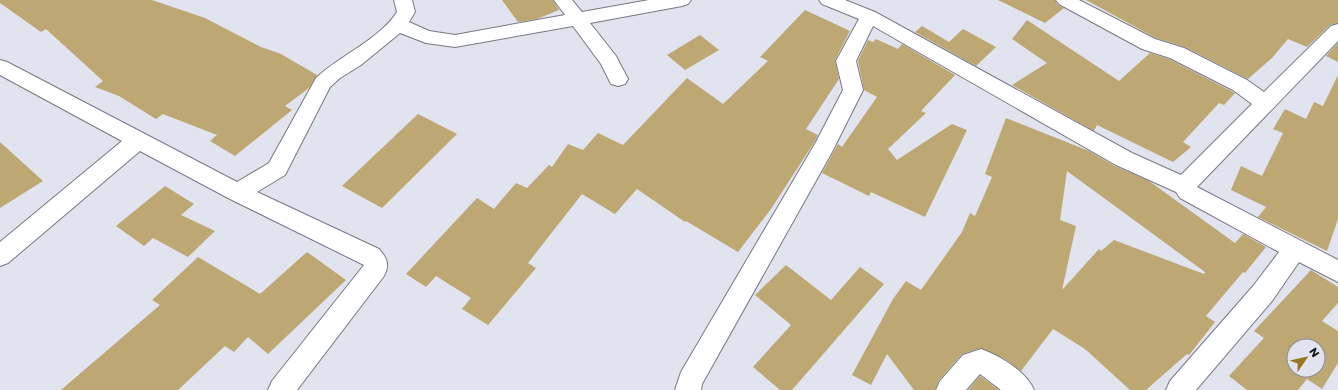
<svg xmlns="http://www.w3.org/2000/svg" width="1338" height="390" font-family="Poppins,sans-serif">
<rect width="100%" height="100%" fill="#e1e3ee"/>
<!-- building -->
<g fill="#bda773" fill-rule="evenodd">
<polygon points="0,0 152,0 205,18 261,47 281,54 317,75 309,88 285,106 292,110 235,156 210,141 217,135 163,114 156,119 119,96 95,87 103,81 46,29 41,32 0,3"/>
<polygon points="502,0 553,0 559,10 537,19 518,22"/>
<polygon points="998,0 1055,0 1058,5 1064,8 1045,23"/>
<polygon points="1086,0 1338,0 1338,23 1330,25 1307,47 1288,39 1272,58 1248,79 1185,47 1156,38"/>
<polygon points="805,10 850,31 835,60 839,79 806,129 818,135 815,141 771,209 738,252 686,221 685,222 637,189 615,214 582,194 528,263 536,268 488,325 462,309 471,298 436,276 426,287 406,274 477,198 494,209 516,183 527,188 549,165 552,167 568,144 583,150 598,133 623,145 687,78 723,104 768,61 760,57"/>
<polygon points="1027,20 1119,81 1150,53 1169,59 1235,93 1224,105 1219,103 1183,142 1191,147 1173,162 1097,125 1094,131 1012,85 1047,63 1012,39"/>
<polygon points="922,26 949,42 963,29 996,47 976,66 915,32"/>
<polygon points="700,35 719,50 685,70 667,55"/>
<polygon points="876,39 898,49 902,44 955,75 921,111 926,113 888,149 897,160 952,124 967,130 925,217 871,192 869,196 822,173 838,144 842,147 877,97 864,90 858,61 868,40 873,42"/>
<polygon points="1338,43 1338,62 1326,56"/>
<polygon points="1338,75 1338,219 1327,251 1258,217 1266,207 1231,190 1241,166 1262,176 1283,133 1273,129 1285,109 1306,119 1314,102 1323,106"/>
<polygon points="418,114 457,134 382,208 342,186"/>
<path d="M1006 118 1089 151 1115 166 1149 181 1235 243 1243 234 1266 247 1245 273 1243 272 1206 316 1215 322 1189 355 1187 354 1146 390H1130L1085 349 1053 329 1021 371 1005 359 981 348 962 354 939 380 935 390H914L887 354 871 385 852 375 893 299 906 281 921 290 962 232 970 213 975 216 992 177 985 174ZM1067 171 1205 272 1204 274 1114 240 1101 251 1099 249 1062 290 1076 226 1060 220Z"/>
<polygon points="0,142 43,181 0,208"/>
<polygon points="165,186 194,204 181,215 215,231 188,257 153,238 144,246 116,226"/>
<polygon points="307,252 346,280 268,354 248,337 234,352 225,346 178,390 61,390 160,305 152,300 198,257 260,294"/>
<polygon points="786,265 831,300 860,267 884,284 792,390 780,390 753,367 791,325 755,295"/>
<path d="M1311 270 1338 287V303L1322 321 1338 331V363L1322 389 1307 379 1298 390H1247L1229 376 1264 338 1254 331ZM1294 346H1318V370H1294Z"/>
<polygon points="980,376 999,390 968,390"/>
</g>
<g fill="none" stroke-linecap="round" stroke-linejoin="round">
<!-- minor casing -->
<g stroke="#777882" stroke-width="2">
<g id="minor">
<path d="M394 0H412L415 12 409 22 429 31 455 35 565 15 554 0H572L582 12 649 0H691L688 4 682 6 590 23 616 56 628 79 625 84 618 86 611 84 601 64 573 26 455 47 426 43 400 33 361 65 340 78 330 87 285 175 257 192 379 249C387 258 390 265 384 276L297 390H268L272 381 364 265 230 199 140 151 8 263 0 266V242L122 141 0 75V60L7 62 237 182 269 163 316 78C339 56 380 39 397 12Z"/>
<polygon points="819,0 845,0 875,12 1132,153 1181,175 1252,104 1233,90 1170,58 1142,49 1059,4 1056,0 1079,0 1155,39 1184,48 1247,80 1264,92 1331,26 1338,24 1338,41 1197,187 1338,260 1338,282 1299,262 1272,301 1196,390 1166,390 1170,381 1254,285 1279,252 1180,198 1176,192 1116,165 873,26 856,61 863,90 832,152 702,384 701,390 675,390 681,372 816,142 843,90 836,61 859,19 822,4"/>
<path d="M981 349C1000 356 1026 371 1034 390H1001L980 374 966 390H936L940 381 963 355Z"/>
</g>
</g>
<!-- minor -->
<use href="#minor" fill="#fff" fill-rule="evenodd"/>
</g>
<!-- north arrow -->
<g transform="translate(1306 358) rotate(56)"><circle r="19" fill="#e1e3ee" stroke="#8e8f97"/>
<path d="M0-3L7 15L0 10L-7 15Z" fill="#96761e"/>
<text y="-6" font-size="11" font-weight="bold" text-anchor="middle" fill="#111215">N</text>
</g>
</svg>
